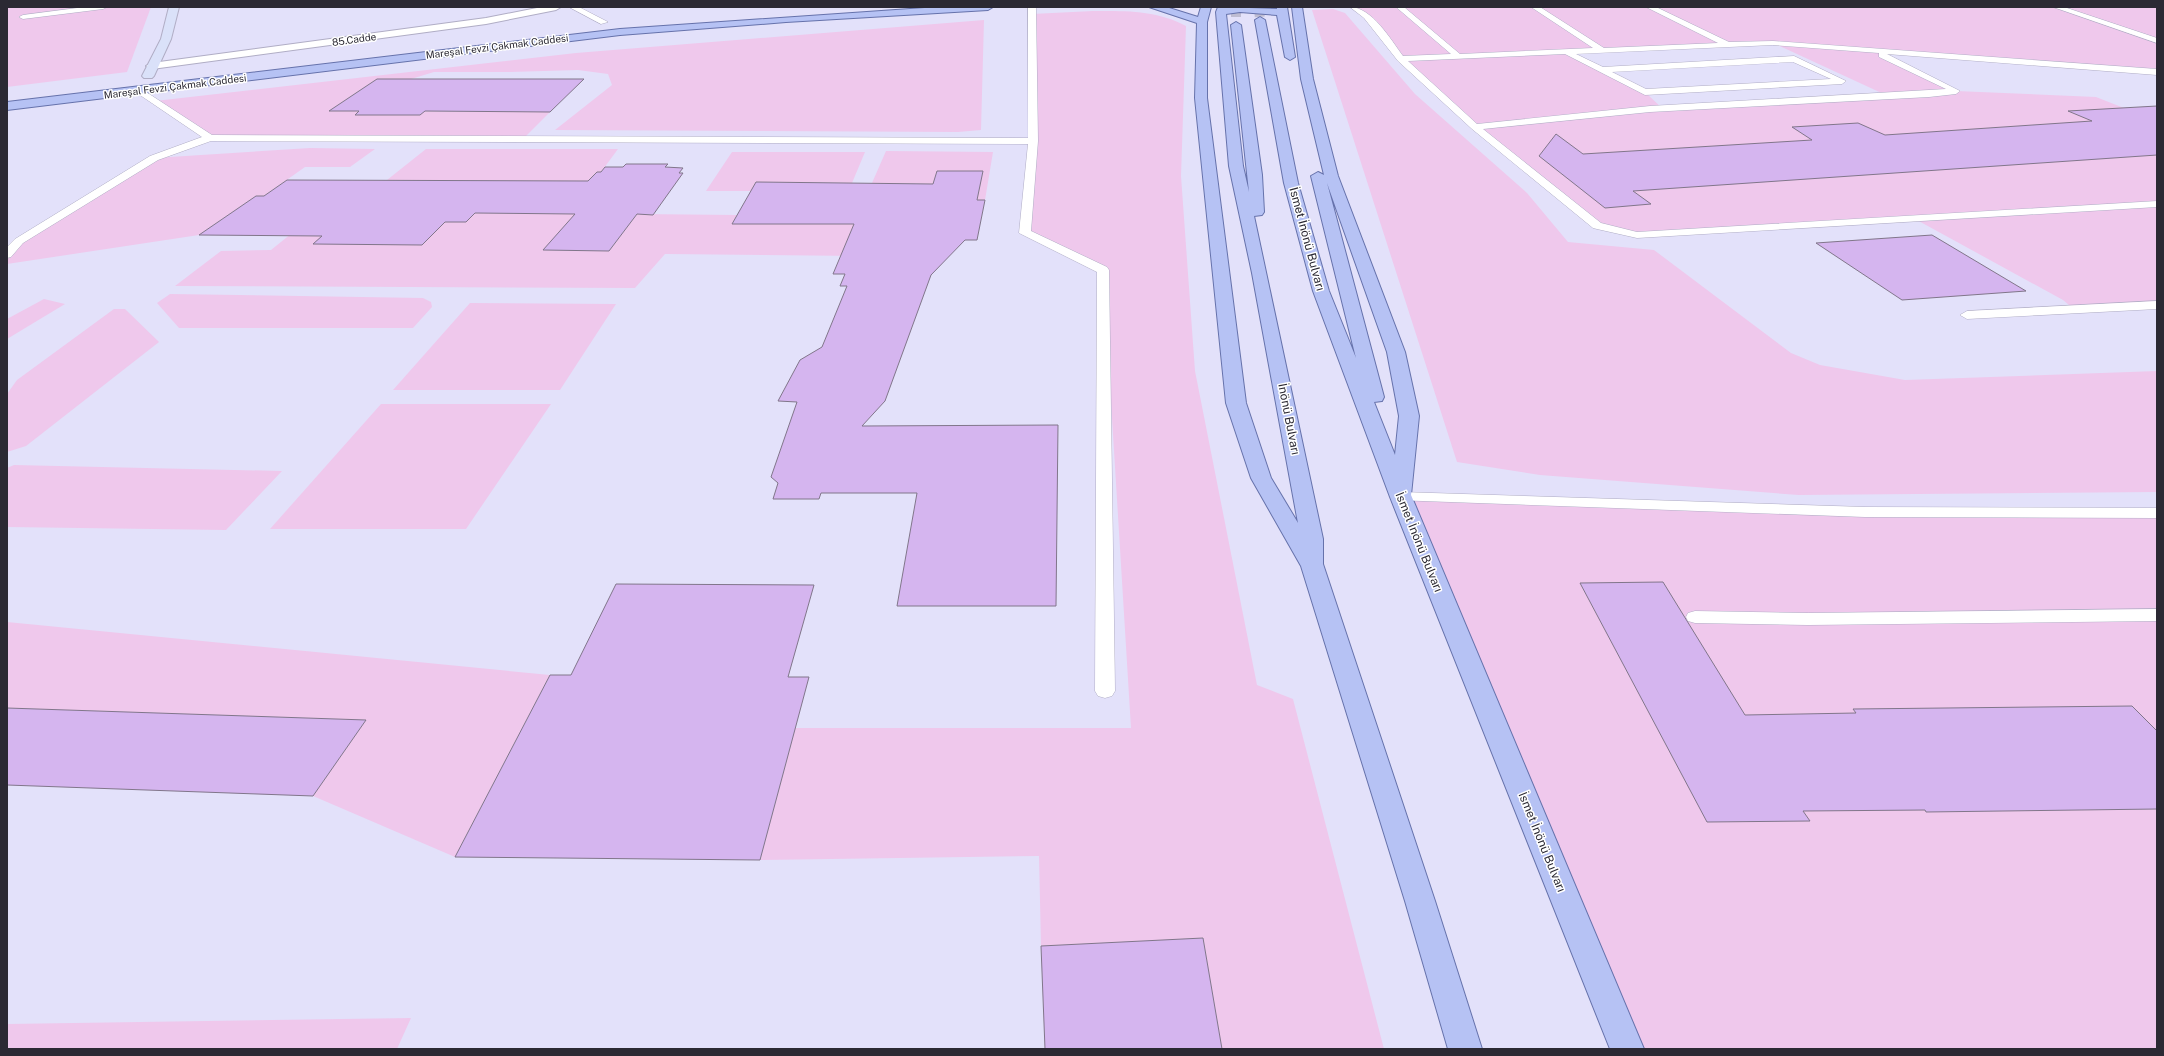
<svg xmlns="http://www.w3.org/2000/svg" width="2164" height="1056" font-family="'Public Sans',sans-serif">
<rect width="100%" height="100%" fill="#e3e1fa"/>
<!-- green -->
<g fill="#efc8ec" fill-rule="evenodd">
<polygon points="7,7 151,7 127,72 7,87"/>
<path d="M1354 7H2157V72L1876 51 1956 91 2096 97 2157 121V305L2075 310 2063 300 1915 219 1637 235 1597 226 1475 127 1401 59 1367 16ZM1773 43 1888 96 1663 109 1645 92 1567 52Z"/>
<polygon points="1333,9 1345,13 1415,94 1527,193 1568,242 1654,250 1791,353 1820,365 1905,380 2157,371 2157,492 1799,495 1540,475 1457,462 1312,10"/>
<path d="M1093 11C1126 11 1156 10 1186 26L1181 176 1195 371 1257 685 1293 699 1384 1049H1222L1203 938 1041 946 1039 856 760 860 795 728H1131L1103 271 1025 233 1033 141 1032 14Z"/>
<polygon points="984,20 981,130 958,132 555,130 612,85 608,74 578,70 510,72 434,72 411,79 377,79 329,111 359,111 356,115 398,111 550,112 523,139 210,138 155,101 576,53"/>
<polygon points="310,148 375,149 350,167 305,167 264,196 256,196 199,235 7,264 7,254 19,241 154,158"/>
<polygon points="426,149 618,149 601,172 597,172 585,185 508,181 387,180"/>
<polygon points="886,151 993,152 985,200 977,200 983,171 937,171 933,184 872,183"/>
<polygon points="732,152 865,152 852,183 757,182 751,191 706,191"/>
<polygon points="475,213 575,214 544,250 609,251 637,214 737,215 732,224 873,224 861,256 665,254 635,288 175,286 221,251 271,250 307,221 466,222"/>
<polygon points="170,294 423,298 431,302 432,307 413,328 179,328 157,303"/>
<polygon points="44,299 65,304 7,339 7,319"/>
<polygon points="470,303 616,304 560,390 393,390"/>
<polygon points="114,309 125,309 159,342 26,446 7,452 7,394 17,380"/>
<polygon points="381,404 551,404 466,529 270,529"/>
<polygon points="14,465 282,471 226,530 7,527 7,468"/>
<polygon points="1401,497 1865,512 2157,511 2157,1049 1627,1049"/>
<polygon points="7,622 550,675 455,857 313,796 366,720 7,708"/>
<polygon points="411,1018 397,1049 7,1049 7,1024"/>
</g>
<!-- building -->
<g fill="#d5b5ef" stroke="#81768a">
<polygon points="377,79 584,79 550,112 425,111 420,115 355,115 359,111 329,111"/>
<polygon points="2157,106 2157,155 1633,191 1651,204 1605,208 1539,156 1556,134 1583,154 1812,140 1792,127 1858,123 1885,135 2092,121 2068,111"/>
<polygon points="626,164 668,164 665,167 683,168 679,173 683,173 653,215 637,214 609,251 543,250 575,214 475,213 466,222 445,222 422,245 313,244 322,236 199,235 256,196 264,196 287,180 588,181 597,172 601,172 605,167 623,167"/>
<polygon points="937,171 983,171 977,200 985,200 977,240 965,240 931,275 885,401 862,426 1058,425 1056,606 897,606 917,493 821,493 819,499 773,499 778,483 771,477 797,402 778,401 800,360 822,347 847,286 840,286 845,274 833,274 854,224 732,224 756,182 933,184"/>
<polygon points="1932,235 2026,291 1902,300 1816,243"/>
<polygon points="1663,582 1745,715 1856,713 1853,709 2132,706 2157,731 2157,809 1926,812 1925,810 1803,811 1810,821 1707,822 1580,583"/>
<polygon points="616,584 814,585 788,677 809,677 760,860 455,857 550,675 571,675"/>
<polygon points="7,708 366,720 313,796 7,785"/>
<polygon points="1203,938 1222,1049 1045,1049 1041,946"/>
</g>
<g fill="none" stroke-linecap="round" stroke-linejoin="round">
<!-- primary-tunnel -->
<g stroke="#bebcd2" stroke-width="10" stroke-dasharray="10 5.5" stroke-linecap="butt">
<polyline points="1236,7 1236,19"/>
<polyline points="1259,7 1260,20"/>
</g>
<!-- lane casing -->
<g stroke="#b0adc5" stroke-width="1">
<g id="lane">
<polygon points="85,7 107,7 103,9 23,19 19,17 23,15"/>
<polygon points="569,7 579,7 608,22 601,24"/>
<polygon points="1028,7 1036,7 1038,141 1031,231 1107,267 1109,270 1115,691 1112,696 1105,698 1098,696 1095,691 1097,272 1019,233 1028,144 211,141 158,160 23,243 11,257 7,258 7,247 15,239 150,156 202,137 137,93 137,89 140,88 212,135 1028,138"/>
<path d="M1350 7C1372 7 1391 40 1403 56L1451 54 1396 7H1404L1460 54 1593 48 1531 7H1540L1604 48 1718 43 1646 7H1656L1729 42 1773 41 2157 69V75L1887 54 1960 91 1956 94 1929 97 1650 112 1483 129 1601 223 1637 232 2157 201V207L1637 238 1597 229 1593 228 1472 129 1398 61 1364 18ZM1773 45 1879 53V57L1946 89 1650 106 1477 124 1408 61 1565 54 1645 95 1842 84 1846 81 1794 56 1603 67 1576 54ZM1793 62 1831 79 1646 89 1612 72Z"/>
<polygon points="2053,7 2064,7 2157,38 2157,43"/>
<polygon points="2157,301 2157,309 1967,319 1960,315 1967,311"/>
<polygon points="1401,492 1865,507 2157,508 2157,518 1865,517 1395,500 1393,497 1395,494"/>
<polygon points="2157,609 2157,621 1808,625 1695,623 1688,621 1686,617 1688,613 1695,611 1808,613"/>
</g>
</g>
<!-- street casing -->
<g stroke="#b0adc5" stroke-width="2">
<polygon id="street" points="542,7 561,7 556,10 486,24 152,69 146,66 152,63 486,18"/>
</g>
<!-- secondary casing -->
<g stroke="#b0adc5" stroke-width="2">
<polygon id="secondary" points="169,7 179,7 171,39 154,76 152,78 144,78 142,76 161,39"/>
</g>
<!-- primary casing -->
<g stroke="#6672ab" stroke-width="2">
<g id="primary">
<polygon points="939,7 993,7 988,10 786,22 620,35 7,110 7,102 620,29"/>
<polygon points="1149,7 1166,7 1198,17 1201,7 1211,7 1207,22 1207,98 1246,403 1271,478 1298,523 1252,273 1229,166 1216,12 1218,7 1277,9 1277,7 1287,7 1295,57 1290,60 1285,57 1277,15 1240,12 1226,14 1243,166 1249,192 1231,25 1236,22 1241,25 1262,175 1264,212 1262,215 1254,216 1323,539 1323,564 1435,901 1482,1049 1448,1049 1405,901 1301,566 1251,478 1226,403 1195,98 1197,23"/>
<path d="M1292 7H1302L1313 79 1338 176 1405 352 1419 416 1411 495 1644 1049H1610L1390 497 1313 291 1284 183 1255 20 1260 17 1265 20 1298 183 1329 291 1356 358 1311 176 1318 172 1324 175 1301 79ZM1327 183 1387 352 1399 416 1395 455 1374 402 1382 401 1384 397Z"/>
</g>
</g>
<!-- lane -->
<use href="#lane" fill="#fff" fill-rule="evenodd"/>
<!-- street -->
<use href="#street" fill="#fff" fill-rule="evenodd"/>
<!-- secondary -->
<use href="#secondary" fill="#dae1f9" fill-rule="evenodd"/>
<!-- primary -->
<use href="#primary" fill="#b6c2f4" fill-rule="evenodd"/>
</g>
<g text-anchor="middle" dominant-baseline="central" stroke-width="3" stroke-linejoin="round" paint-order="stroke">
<!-- far-street labels -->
<g font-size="10" fill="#2b2933" stroke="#fff">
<text transform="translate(354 39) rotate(-8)">85.Cadde</text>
<text transform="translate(497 46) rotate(-7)">Mareşal Fevzi Çakmak Caddesi</text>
<text transform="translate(175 86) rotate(-7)">Mareşal Fevzi Çakmak Caddesi</text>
</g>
<!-- street labels -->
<g font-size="12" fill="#2b2933" stroke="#fff">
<text transform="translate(1307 239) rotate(75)">İsmet İnönü Bulvarı</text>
<text transform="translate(1289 419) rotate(79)">İnönü Bulvarı</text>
<text transform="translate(1419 542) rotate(68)">İsmet İnönü Bulvarı</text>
<text transform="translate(1542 842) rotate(68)">İsmet İnönü Bulvarı</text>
</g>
</g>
<!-- border -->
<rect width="2164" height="1056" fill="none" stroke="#2b2933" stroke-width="16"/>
</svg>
